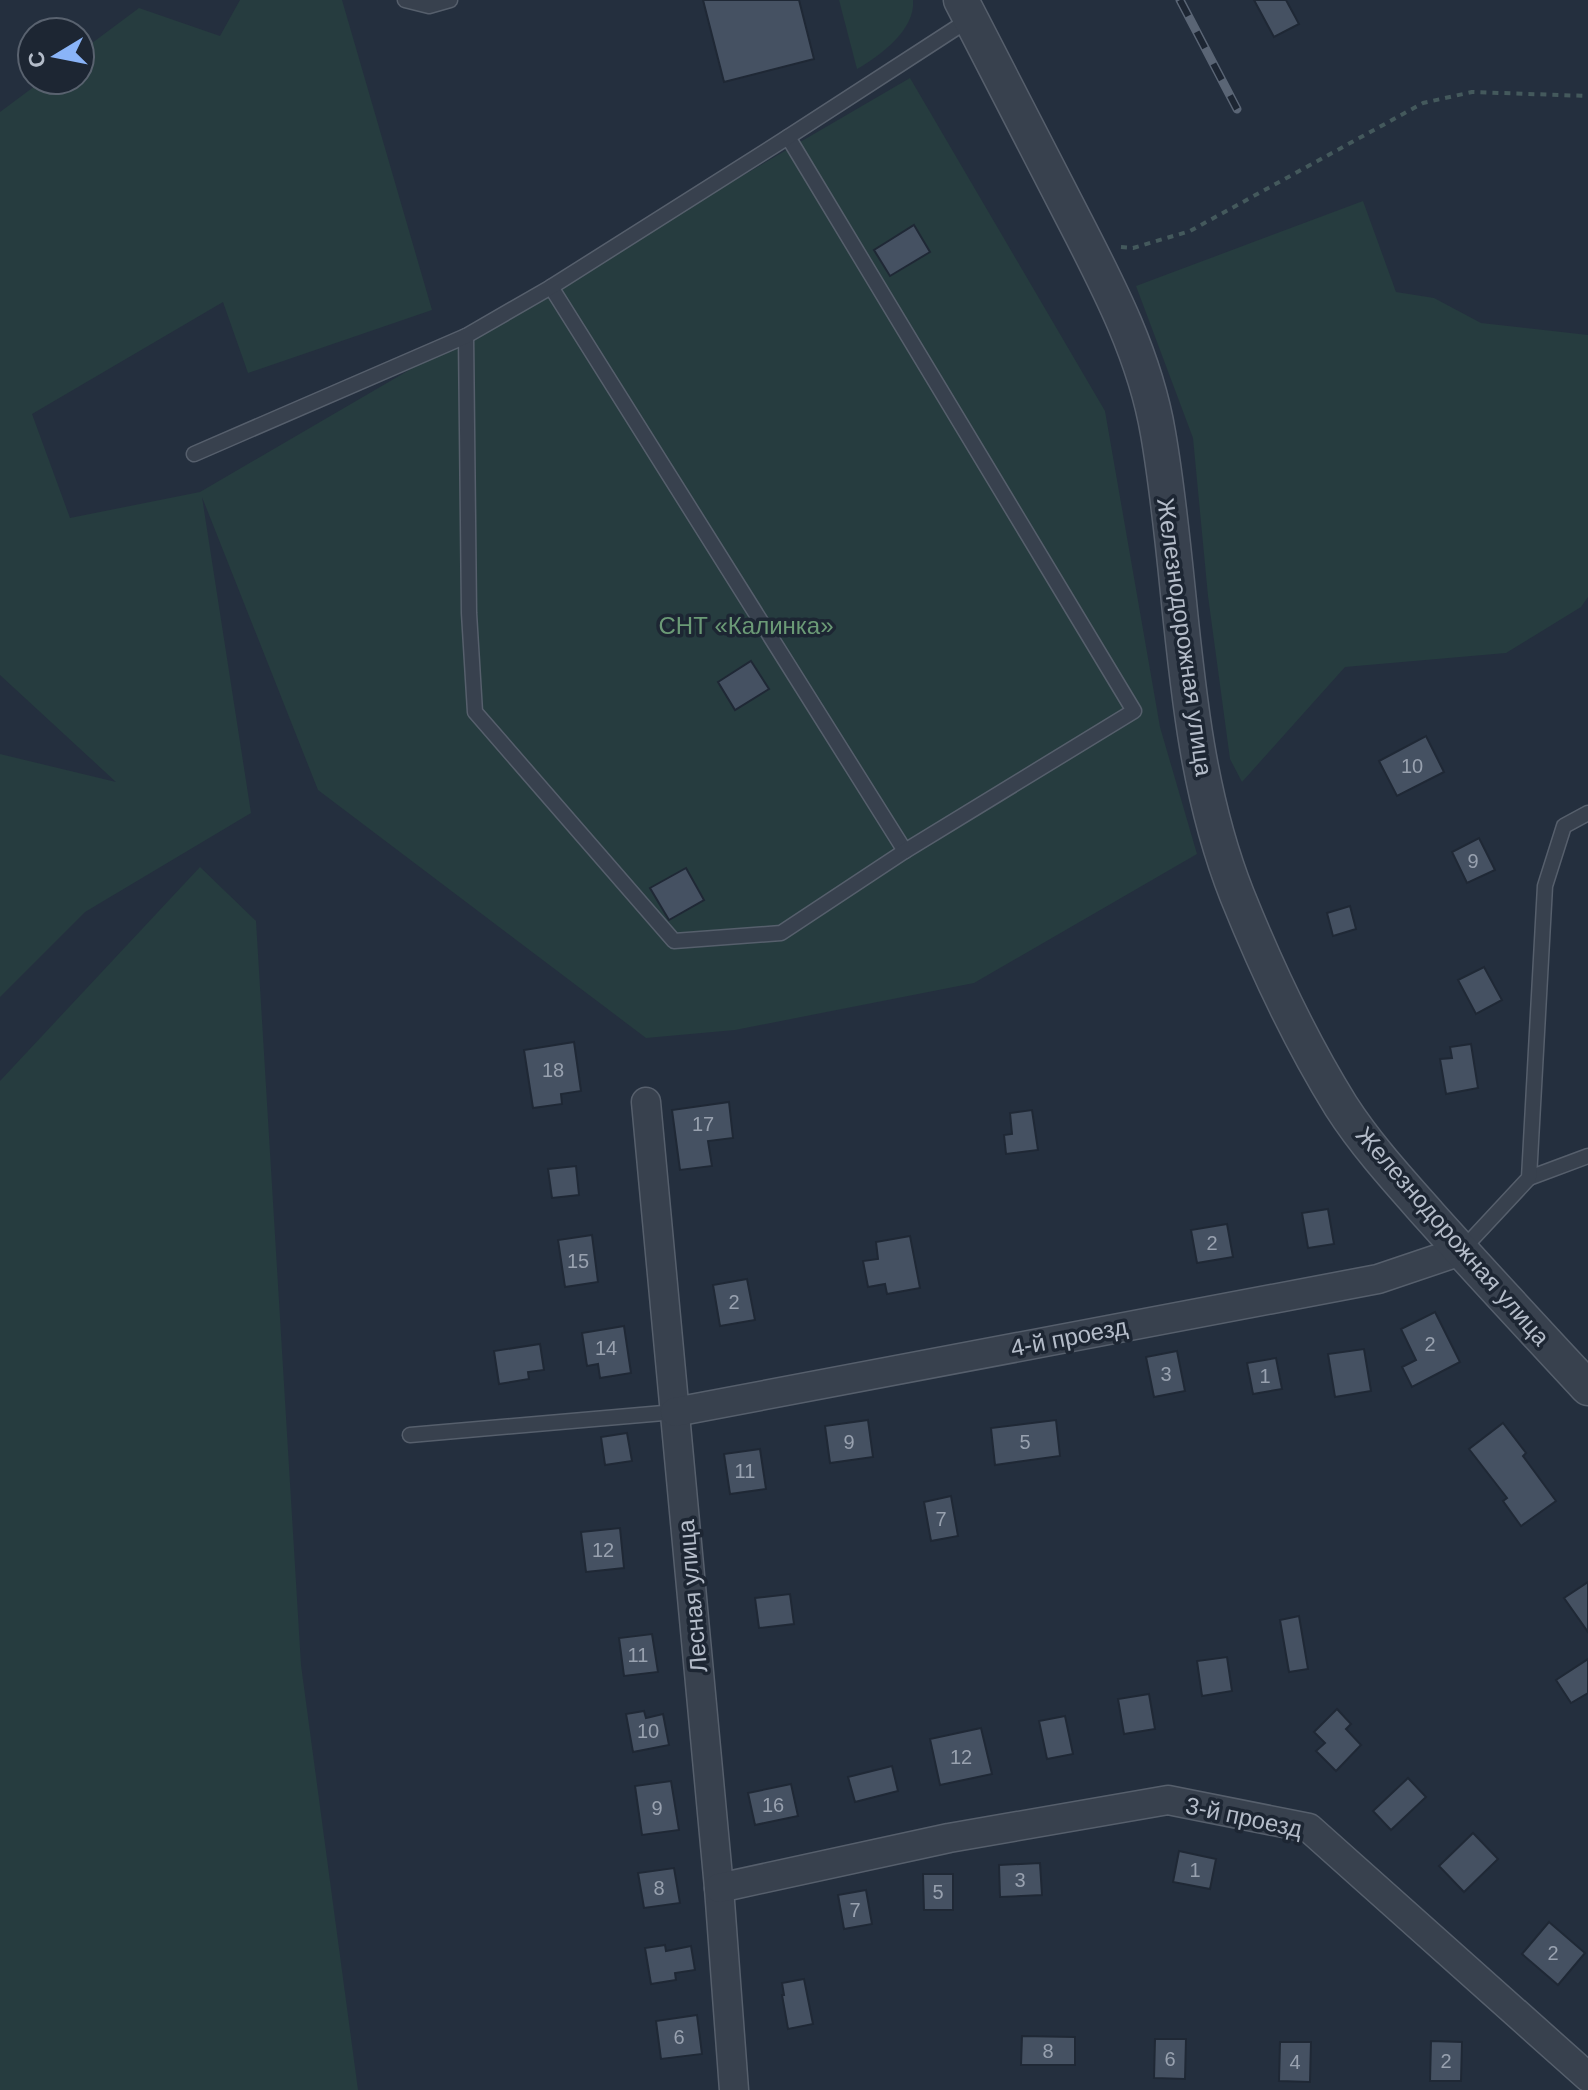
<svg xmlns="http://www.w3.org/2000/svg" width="1588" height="2090" font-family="Arial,sans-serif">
<rect width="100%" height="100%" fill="#242f3e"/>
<!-- green -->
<g fill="#263c3f">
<polygon points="240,0 342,0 432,310 248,373 223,302 32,414 70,518 200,492 910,78 1105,411 1160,727 1197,854 974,983 735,1030 646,1038 318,790 202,497 251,813 85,912 0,997 0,754 116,782 0,675 0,112 43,80 80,80 80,52 139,8 220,36"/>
<path d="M839 0H913C916 29 880 56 857 69Z"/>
<polygon points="1363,201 1396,292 1434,298 1481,323 1588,335 1588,597 1581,607 1506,653 1345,667 1242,782 1230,759 1208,596 1193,438 1136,286"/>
<polygon points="200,867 256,921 301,1665 358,2090 0,2090 0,1081"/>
</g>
<!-- building -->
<g fill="#455162" stroke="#1f2835" stroke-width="2">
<polygon points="703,0 799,0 814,59 724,82"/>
<polygon points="1254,0 1286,0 1299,24 1274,37"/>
<polygon points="914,225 930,252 890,276 874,250"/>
<polygon points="751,661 769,689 735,710 718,682"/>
<polygon points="1426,736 1444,772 1397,796 1379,761"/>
<polygon points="1479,838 1495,870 1467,883 1452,852"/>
<polygon points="686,868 704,900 669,920 650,888"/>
<polygon points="1350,906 1356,929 1333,936 1327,913"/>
<polygon points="1484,967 1502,1000 1476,1014 1458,980"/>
<polygon points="574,1042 581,1091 561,1094 562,1104 533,1108 524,1050"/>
<polygon points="1471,1044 1478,1088 1446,1094 1440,1059 1452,1058 1450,1047"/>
<polygon points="729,1102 733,1138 708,1141 712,1166 680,1170 672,1110"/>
<polygon points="1032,1110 1038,1150 1006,1154 1004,1135 1012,1134 1010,1113"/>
<polygon points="576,1166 579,1195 552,1198 548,1169"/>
<polygon points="1328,1209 1334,1244 1308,1248 1302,1213"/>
<polygon points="1227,1224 1233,1257 1197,1263 1191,1230"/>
<polygon points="592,1235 598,1282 565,1287 558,1240"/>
<polygon points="910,1236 920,1288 887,1294 885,1284 868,1287 863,1261 878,1259 876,1242"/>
<polygon points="747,1279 755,1320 720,1326 713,1285"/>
<polygon points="1435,1312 1460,1362 1412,1387 1402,1367 1416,1360 1401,1329"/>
<polygon points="624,1326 631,1373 600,1378 598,1364 587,1366 582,1333"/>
<polygon points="540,1344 544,1370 528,1372 529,1379 499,1384 494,1351"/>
<polygon points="1364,1349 1371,1391 1335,1397 1328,1354"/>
<polygon points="1177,1351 1185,1391 1154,1397 1146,1357"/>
<polygon points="1276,1358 1282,1389 1253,1394 1247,1363"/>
<polygon points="868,1420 873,1457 830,1463 825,1426"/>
<polygon points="1056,1420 1060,1456 995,1465 991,1428"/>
<polygon points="1503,1423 1526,1453 1523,1456 1556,1501 1521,1526 1503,1501 1507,1498 1469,1449"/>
<polygon points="627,1433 632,1461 605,1465 601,1437"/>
<polygon points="760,1449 766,1489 730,1494 724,1454"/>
<polygon points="951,1496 958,1536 931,1541 924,1502"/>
<polygon points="620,1528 624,1568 586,1572 581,1532"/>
<polygon points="1588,1582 1588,1632 1564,1598"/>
<polygon points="790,1594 794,1624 759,1628 755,1598"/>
<polygon points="1299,1616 1308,1669 1289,1672 1280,1620"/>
<polygon points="652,1634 658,1672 624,1676 619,1638"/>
<polygon points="1227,1657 1232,1691 1202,1696 1197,1661"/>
<polygon points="1588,1659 1588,1693 1571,1703 1556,1680"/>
<polygon points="1149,1694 1155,1729 1124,1734 1118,1699"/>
<polygon points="1337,1709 1351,1724 1346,1729 1361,1745 1336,1771 1316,1751 1325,1743 1314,1732"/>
<polygon points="644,1711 646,1718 663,1714 669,1745 633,1752 626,1714"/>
<polygon points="1065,1716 1073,1754 1047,1759 1039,1721"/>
<polygon points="981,1728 992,1774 940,1785 930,1739"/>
<polygon points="892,1766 898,1791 855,1802 848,1777"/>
<polygon points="1408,1778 1426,1797 1391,1830 1373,1811"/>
<polygon points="671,1781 679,1830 642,1835 635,1786"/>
<polygon points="791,1784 798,1816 755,1825 748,1793"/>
<polygon points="1473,1833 1498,1859 1464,1892 1439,1866"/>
<polygon points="1179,1851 1216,1859 1210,1889 1173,1882"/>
<polygon points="1040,1863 1042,1895 1000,1897 999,1865"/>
<polygon points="674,1868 680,1903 644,1908 638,1873"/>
<polygon points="923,1874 953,1874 953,1910 924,1910"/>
<polygon points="866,1890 872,1924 844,1929 838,1895"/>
<polygon points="1549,1922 1585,1953 1558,1985 1522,1954"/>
<polygon points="665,1945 666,1951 691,1946 695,1970 675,1973 676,1980 651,1984 645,1948"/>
<polygon points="804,1979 813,2024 788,2029 782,1995 784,1995 782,1983"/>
<polygon points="697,2015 702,2054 661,2059 656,2021"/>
<polygon points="1022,2036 1075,2037 1075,2065 1021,2065"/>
<polygon points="1155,2039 1186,2039 1185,2079 1154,2078"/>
<polygon points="1431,2041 1462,2042 1461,2081 1430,2081"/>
<polygon points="1280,2042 1311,2042 1310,2082 1279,2081"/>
</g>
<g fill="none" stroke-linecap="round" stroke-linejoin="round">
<!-- service casing -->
<g stroke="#565f6c" stroke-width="17">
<g id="service">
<polyline points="405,0 429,6 450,0"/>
<polyline points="551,287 905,851"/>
<polyline points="466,336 469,613 475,712 674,941 781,933 905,851 1134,711 788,137"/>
<polyline points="194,454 466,336 551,287 788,137 970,19"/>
<polyline points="1529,1178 1588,1156"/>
<polyline points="1461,1251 1529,1178 1545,886 1564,826 1588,813"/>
<polyline points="410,1435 675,1412"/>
</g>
</g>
<!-- minor casing -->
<g stroke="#565f6c" stroke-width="31">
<g id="minor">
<polyline points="646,1102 719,1888 734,2090"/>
<polyline points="675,1412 1378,1279 1461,1251"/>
<polyline points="719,1888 949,1838 1168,1800 1309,1828 1588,2077"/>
</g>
</g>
<!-- tertiary casing -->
<g stroke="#565f6c" stroke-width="37">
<path id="tertiary" d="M961 0C995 67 1030 134 1065 202 1103 276 1144 350 1158 433 1185 587 1179 748 1237 895 1266 967 1300 1040 1341 1106 1366 1145 1398 1180 1429 1215 1481 1273 1535 1331 1588 1388"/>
</g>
<!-- path -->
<polyline stroke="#44595c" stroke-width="4" stroke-dasharray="6 6" stroke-linecap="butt" points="1121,247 1133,248 1190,231 1423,103 1472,92 1588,96"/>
<!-- service -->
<use href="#service" stroke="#38414e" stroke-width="14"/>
<!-- minor -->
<use href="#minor" stroke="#38414e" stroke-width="28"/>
<!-- tertiary -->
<use href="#tertiary" stroke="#38414e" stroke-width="34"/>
<!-- rail casing -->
<g stroke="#5a6575" stroke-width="9">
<polyline id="rail" points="1180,0 1237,109"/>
</g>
<!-- rail -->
<use href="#rail" stroke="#1d2633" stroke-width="6" stroke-dasharray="18" stroke-linecap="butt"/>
</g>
<g text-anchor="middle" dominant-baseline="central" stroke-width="7" stroke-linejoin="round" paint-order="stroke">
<!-- number labels -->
<g font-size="20" fill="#98a1af">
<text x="1412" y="766">10</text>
<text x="1473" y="861">9</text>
<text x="553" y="1070">18</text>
<text x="703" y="1124">17</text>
<text x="1212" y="1243">2</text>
<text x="578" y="1261">15</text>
<text x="734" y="1302">2</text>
<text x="1430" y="1344">2</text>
<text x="606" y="1348">14</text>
<text x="1166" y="1374">3</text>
<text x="1265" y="1376">1</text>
<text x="849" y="1442">9</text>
<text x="1025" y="1442">5</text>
<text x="745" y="1471">11</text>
<text x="941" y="1519">7</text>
<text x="603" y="1550">12</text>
<text x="638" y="1655">11</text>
<text x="648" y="1731">10</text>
<text x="961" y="1757">12</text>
<text x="773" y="1805">16</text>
<text x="657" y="1808">9</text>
<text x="1195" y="1870">1</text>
<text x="1020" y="1880">3</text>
<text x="659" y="1888">8</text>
<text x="938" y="1892">5</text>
<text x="855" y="1910">7</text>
<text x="1553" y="1953">2</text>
<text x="679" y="2037">6</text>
<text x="1048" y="2051">8</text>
<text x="1170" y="2059">6</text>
<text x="1446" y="2061">2</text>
<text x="1295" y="2062">4</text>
</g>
<!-- park labels -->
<g font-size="24" fill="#6b9a76" stroke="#1d2633">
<text x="746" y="625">СНТ «Калинка»</text>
</g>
<!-- street labels -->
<g font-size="24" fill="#b4bcc9" stroke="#1d2633">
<text transform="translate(1185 637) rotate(82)">Железнодорожная улица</text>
<text transform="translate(1453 1236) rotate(49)">Железнодорожная улица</text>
<text transform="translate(1069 1337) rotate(-11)">4-й проезд</text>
<text transform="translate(692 1596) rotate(-95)">Лесная улица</text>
<text transform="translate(1244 1817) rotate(12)">3-й проезд</text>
</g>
</g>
<!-- north arrow -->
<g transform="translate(56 56) rotate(260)"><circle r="38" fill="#1d2633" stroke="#59626f" stroke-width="2"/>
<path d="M0-6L14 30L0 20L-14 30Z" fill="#8ab4f8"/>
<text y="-12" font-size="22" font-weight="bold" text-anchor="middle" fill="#b4bcc9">С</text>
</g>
</svg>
